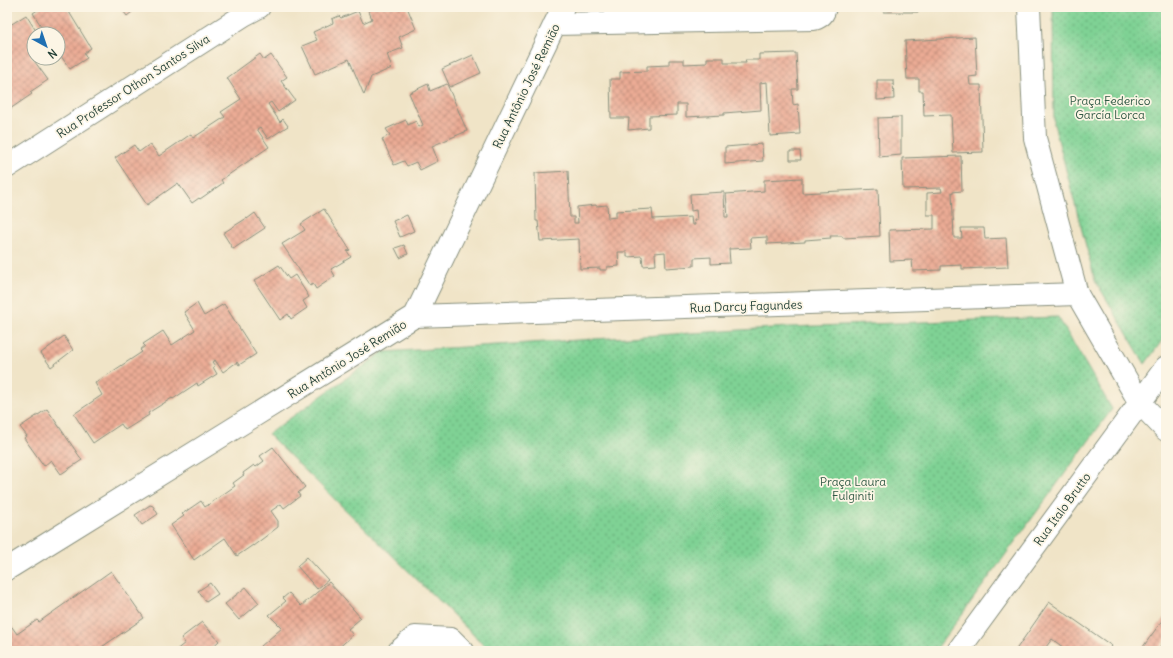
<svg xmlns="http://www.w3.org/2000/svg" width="1173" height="658" font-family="Delius,sans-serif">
<defs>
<pattern id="park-dots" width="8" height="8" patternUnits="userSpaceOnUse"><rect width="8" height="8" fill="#7fd294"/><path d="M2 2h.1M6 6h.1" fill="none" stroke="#67ac7a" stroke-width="1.8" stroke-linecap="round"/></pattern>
<pattern id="building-cross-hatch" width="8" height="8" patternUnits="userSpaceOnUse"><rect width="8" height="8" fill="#ebab94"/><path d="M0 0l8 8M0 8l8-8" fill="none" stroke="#be8c7a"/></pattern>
</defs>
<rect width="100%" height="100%" fill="#fcf5e5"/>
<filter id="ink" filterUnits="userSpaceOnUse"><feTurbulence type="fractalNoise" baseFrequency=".025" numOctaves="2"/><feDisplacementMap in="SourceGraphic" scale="8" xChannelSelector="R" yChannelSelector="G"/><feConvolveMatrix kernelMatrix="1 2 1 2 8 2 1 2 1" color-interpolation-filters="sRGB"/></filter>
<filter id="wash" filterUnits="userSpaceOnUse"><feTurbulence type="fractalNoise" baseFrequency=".012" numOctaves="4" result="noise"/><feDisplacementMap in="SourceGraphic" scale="16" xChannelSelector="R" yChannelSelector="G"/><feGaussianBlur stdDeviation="0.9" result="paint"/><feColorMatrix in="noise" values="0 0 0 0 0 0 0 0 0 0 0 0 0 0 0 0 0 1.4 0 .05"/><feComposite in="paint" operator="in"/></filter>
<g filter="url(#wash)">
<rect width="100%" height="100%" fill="#f0e4c7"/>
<!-- park -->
<g fill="url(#park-dots)" stroke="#4f8864">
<polygon points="1053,7 1166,7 1166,335 1145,364 1095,280 1054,124"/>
<polygon points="1058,317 1112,409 935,651 490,651 268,434 383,352 789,327"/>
</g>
<g id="blocks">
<!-- building -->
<g fill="url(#building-cross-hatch)">
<polygon points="42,7 66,7 91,48 84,53 87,58 70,69 58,52 58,34 46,34 33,13"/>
<polygon points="120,7 136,7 137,8 127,16"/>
<polygon points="367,7 407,7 416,29 399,37 403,48 387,54 392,68 371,77 364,95 349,59 315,74 302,46 317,40 313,32 333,23 332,19 339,16 341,18 358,11 363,23 372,19"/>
<polygon points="883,7 926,7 926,9 918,9 918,12 883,12"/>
<polygon points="26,15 38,34 34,34 34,52 30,55 48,80 30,92 32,94 7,111 7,60 9,58 7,55 7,27"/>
<polygon points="975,37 977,76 969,77 970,85 981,85 983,152 953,153 951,115 924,116 923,91 919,91 919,79 907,79 905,41"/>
<polygon points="796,53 798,89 792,89 793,105 798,104 800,134 770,136 767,82 760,83 761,110 724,113 724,115 686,117 686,104 677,104 677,115 649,116 649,128 628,130 629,118 611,118 610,79 620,79 620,72 647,71 647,66 669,65 669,60 684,60 684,64 707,63 707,58 724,58 724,63 746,63 745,60 759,60 759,54"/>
<polygon points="260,54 264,60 271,55 287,77 281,81 295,100 278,112 271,102 268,104 280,122 283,119 288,126 268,139 260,127 257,129 269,147 221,180 223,183 200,199 199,198 192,203 178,183 147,205 115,158 134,145 139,152 150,144 159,156 191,134 193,138 225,117 221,112 241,99 227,78"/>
<polygon points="473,55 481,73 450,87 442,69"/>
<polygon points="877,80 893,80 894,99 877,100"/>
<polygon points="428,84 430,91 447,84 467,131 432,146 438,161 420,170 416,162 407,166 404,161 394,165 382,139 390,135 386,129 406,120 408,125 416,121 419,127 423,125 409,93"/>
<polygon points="901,117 901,155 879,157 878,118"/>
<polygon points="762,144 763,161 725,164 725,147"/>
<polygon points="790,151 800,151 801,160 790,160"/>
<polygon points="961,156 962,191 952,192 954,238 962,238 961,228 984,228 985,239 1006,238 1008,267 962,269 962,265 941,266 941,270 913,271 912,260 890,261 889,230 934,229 934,215 927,215 927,193 942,192 941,188 903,189 902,158"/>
<polygon points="568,171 570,217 574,217 574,223 578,223 577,207 596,205 596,206 607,205 608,218 616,217 616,211 652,209 653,219 691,217 692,225 695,225 694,220 697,220 696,210 691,211 690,194 724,192 725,217 728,217 726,194 764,191 764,180 802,178 802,193 878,189 880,236 843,238 842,236 830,236 831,238 805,240 805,242 767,244 767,237 750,238 751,248 729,249 730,263 711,264 711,257 694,258 694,266 666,268 665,252 655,253 656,265 643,266 642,256 627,257 627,252 618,252 619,266 607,267 607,270 600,270 600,268 580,269 579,239 540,241 538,221 536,221 535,173"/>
<polygon points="324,209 350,250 347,251 351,257 331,269 335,276 316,289 313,284 310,286 282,244 305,230 301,224"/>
<polygon points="255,213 265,228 233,249 223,233 247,218 247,219"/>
<polygon points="407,215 414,231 400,237 393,221"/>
<polygon points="404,245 408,254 400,258 395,248"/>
<polygon points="279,265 289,279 295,275 309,297 303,301 307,308 291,319 288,314 280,320 254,281"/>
<polygon points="197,303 204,316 224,304 256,354 239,365 237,362 223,372 215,360 212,362 215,366 213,367 217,374 198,386 197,383 173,399 172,398 148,413 149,415 125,430 121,424 93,443 74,414 102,395 95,383 142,352 140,350 145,346 143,344 163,331 172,345 195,330 184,312"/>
<polygon points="64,336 73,350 51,367 41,353"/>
<polygon points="47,409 82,460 61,474 51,460 44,466 24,438 27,436 20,427"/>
<polygon points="273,447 305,487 298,493 300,496 284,508 281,504 271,511 278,521 278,527 253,546 253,545 237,556 225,538 194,560 171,525 184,516 182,514 201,501 205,507 235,486 233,483 244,475 243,473 254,465 256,467 264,461 260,456"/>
<polygon points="150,505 153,506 158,514 142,525 135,515"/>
<polygon points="307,557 328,580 317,589 297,566"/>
<polygon points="111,571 144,618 96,651 7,651 7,630 12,627 17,634 37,620 39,622"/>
<polygon points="329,582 361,618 348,629 353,635 335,651 265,651 261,646 282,628 269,615 286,601 283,598 289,593 301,606"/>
<polygon points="210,583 218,594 206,602 198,591"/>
<polygon points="246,587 259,603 239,620 225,604"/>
<polygon points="1049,602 1112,646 1108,651 1068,651 1052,639 1046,647 1051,650 1049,651 1015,651"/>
<polygon points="1166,615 1166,638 1157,651 1140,651"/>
<polygon points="202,622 219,641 208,651 175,651 185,643 181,638"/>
</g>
</g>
</g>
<g filter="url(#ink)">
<use href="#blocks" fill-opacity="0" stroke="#88907e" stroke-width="1"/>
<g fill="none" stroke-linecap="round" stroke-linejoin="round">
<!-- minor casing -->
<g stroke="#88907e" stroke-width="24">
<g id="minor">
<polyline points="1029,7 1035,138 1077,294 1140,403 1166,430"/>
<path d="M555 24 814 19C821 17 824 14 825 7"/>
<polyline points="7,167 244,15 259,7"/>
<polyline points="415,316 1077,294"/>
<polyline points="7,569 415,316 563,7"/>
<polyline points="399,651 415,637 451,639 463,651"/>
<polyline points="958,651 1166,367"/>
</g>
</g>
<!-- minor -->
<use href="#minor" stroke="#fff" stroke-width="22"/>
</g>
</g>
<g text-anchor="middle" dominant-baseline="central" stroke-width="3.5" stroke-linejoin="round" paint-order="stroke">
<!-- street labels -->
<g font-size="12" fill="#1f3d34" stroke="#fcf5e5">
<text transform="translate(133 86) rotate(-33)">Rua Professor Othon Santos Silva</text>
<text transform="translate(526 86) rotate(-64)">Rua Antônio José Remião</text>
<text transform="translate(746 306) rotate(-2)">Rua Darcy Fagundes</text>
<text transform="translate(347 359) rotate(-32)">Rua Antônio José Remião</text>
<text transform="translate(1062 509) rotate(-54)">Rua Italo Brutto</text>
</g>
<!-- park labels -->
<g font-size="12" fill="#325b47" stroke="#fcf5e5">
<text x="1110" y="100">Praça Federico<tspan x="1110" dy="14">García Lorca</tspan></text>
<text x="853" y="481">Praça Laura<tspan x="853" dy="14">Fulginiti</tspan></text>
</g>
</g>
<!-- margin -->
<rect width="1173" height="658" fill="none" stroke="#fcf5e5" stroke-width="24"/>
<!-- north arrow -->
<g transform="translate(46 46) rotate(140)"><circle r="19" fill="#fcf5e5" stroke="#a4ab9e"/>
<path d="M0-3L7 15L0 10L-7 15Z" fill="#1f6fb2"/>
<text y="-6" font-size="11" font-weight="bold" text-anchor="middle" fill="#1f3d34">N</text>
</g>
</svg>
